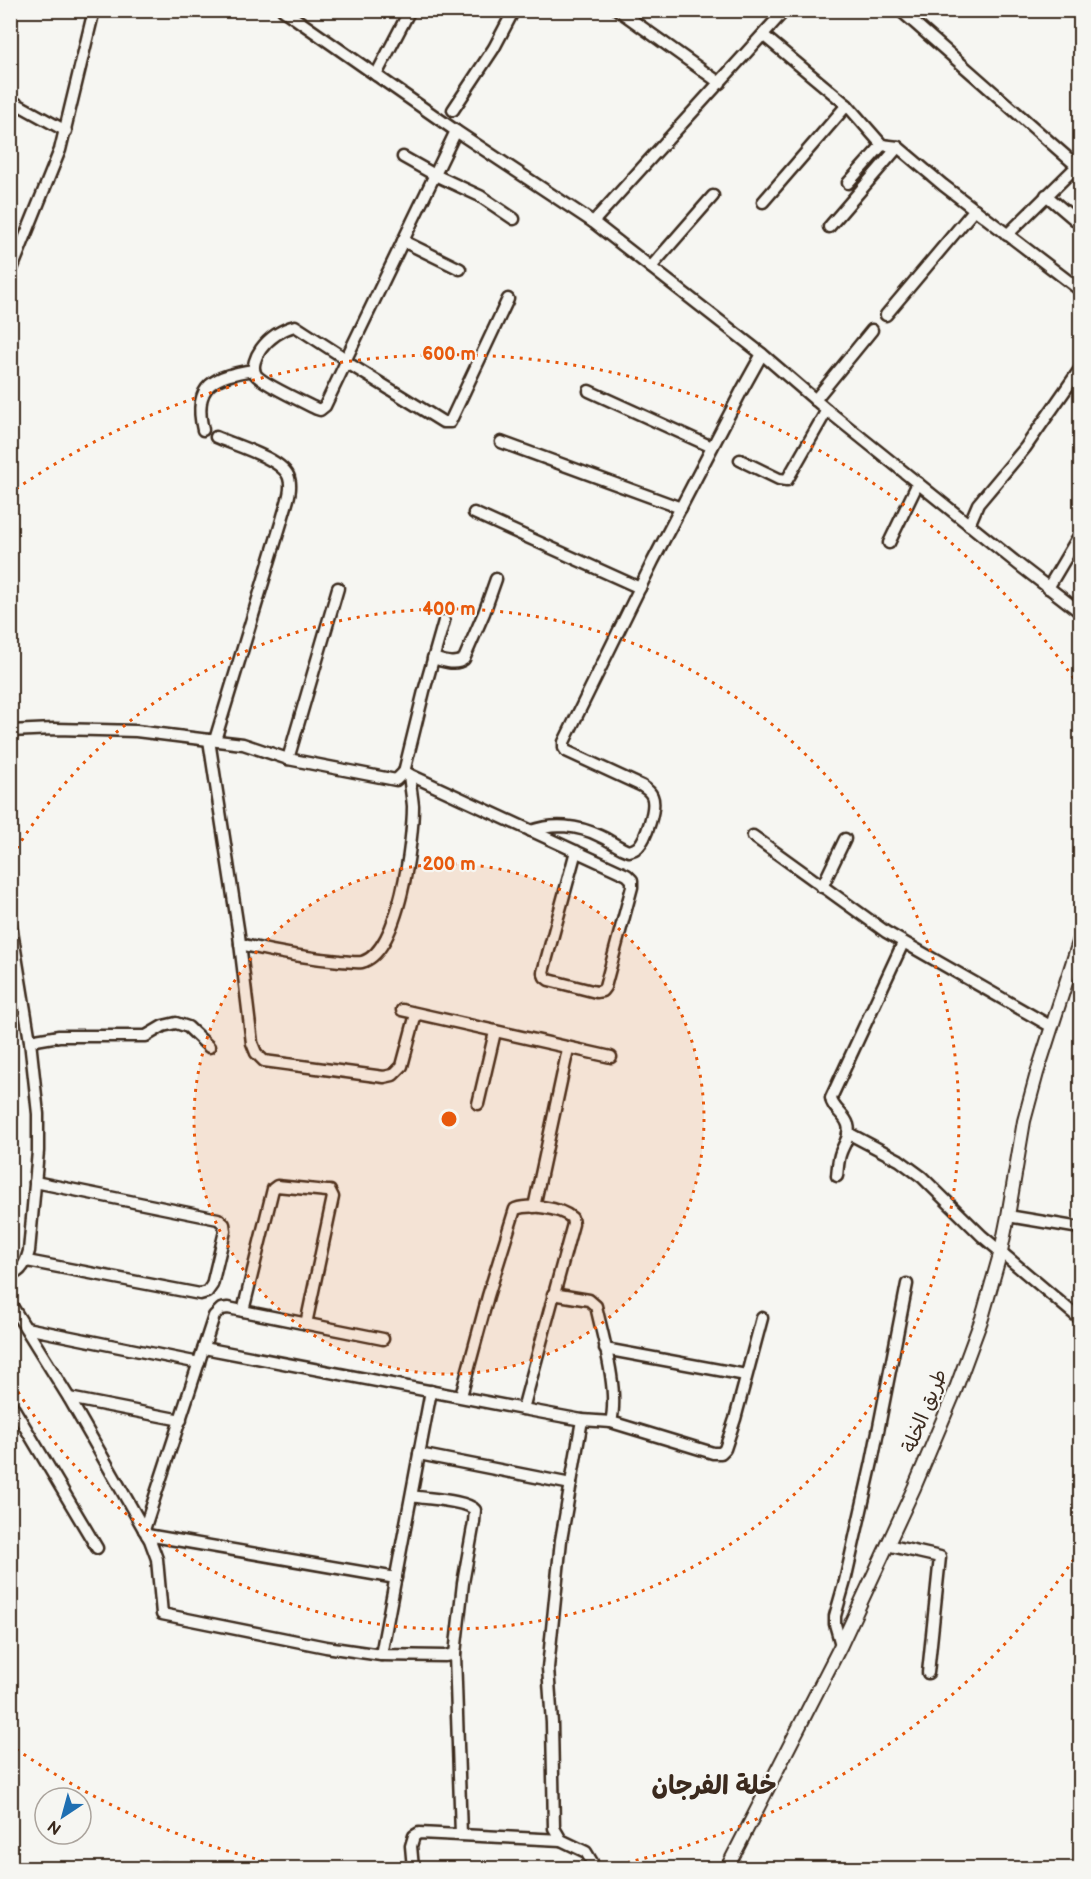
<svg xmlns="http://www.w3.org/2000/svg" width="1091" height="1879" font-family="'Balsamiq Sans','Playpen Sans Arabic',sans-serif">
<rect width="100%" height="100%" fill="#f6f6f2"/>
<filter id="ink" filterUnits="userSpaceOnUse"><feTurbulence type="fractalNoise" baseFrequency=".0167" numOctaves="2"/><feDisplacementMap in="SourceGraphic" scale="12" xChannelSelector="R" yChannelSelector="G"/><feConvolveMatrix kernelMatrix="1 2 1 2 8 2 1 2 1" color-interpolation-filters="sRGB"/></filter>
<g filter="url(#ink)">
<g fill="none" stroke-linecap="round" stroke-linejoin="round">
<!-- minor casing -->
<g stroke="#3b2a1e" stroke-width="15">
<g id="minor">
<polyline points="283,10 456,131 593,222 762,354 827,410 1023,568 1080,612"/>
<polyline points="618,10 720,83"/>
<polyline points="900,10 1077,166"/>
<polyline points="763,35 847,105 882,145 898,147 943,185 1080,290"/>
<polyline points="376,75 410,10"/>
<polyline points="10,100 66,131"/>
<polyline points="453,110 494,48 514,10"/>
<polyline points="403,157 435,175 480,196 514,219"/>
<polyline points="848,183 882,145"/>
<polyline points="1046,195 1080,224"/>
<polyline points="763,202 847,105"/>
<polyline points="593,222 785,10"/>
<polyline points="829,227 898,147"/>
<polyline points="1007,235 1080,163"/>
<polyline points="403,241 460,269"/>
<polyline points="651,267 713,196"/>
<polyline points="10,274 60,150 94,10"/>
<polyline points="886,315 975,209"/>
<path d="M346 359 295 326C282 329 269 338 261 349 256 356 251 367 256 375 263 384 305 403 317 409L320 410 325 406 346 362V359L456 131"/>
<polyline points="346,362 443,422 450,422 508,299"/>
<polyline points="589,391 712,447"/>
<polyline points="815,400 872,330"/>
<path d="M203 430C192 384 215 376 254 370"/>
<polyline points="501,442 681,508"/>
<polyline points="740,460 779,479 787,480 827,410"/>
<polyline points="474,513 640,588"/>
<polyline points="969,525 978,504 1025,448 1080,369"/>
<polyline points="889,543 918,483"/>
<polyline points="1048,588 1080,534"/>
<path d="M433 658C443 661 455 666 464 659L484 613 496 579"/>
<polyline points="10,731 54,729 99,730 136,731 209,740 243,744 288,759 396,780 404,772 424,691 444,621"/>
<polyline points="209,740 239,935 252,1043 256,1053 264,1061 384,1077 393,1075 402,1066 416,1014"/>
<path d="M215 740 282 520C285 507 293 491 289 478 284 459 234 445 216 437"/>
<polyline points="288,759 338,588"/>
<polyline points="404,772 627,875 632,880 632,887 605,987 602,991 596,992 549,980 545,977 543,972 576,851"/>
<path d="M531 831C553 823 578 825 600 836 610 840 618 848 629 851 633 850 634 850 638 847 646 839 657 807 652 796 650 791 645 788 642 786L566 751 564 748V742L653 561 742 390 762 354"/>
<polyline points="753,836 886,932 1052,1027"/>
<polyline points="822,887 845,839"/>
<path d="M10 919 30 1041 38 1114V1151L29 1251C26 1262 22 1272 10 1275"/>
<path d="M240 944C273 952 306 958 340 961 347 961 355 963 362 962 400 952 413 839 413 806 412 795 410 785 409 774"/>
<polyline points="402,1010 611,1057"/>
<polyline points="30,1041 59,1036 146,1036 163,1026 176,1023 188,1027 209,1047"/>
<polyline points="478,1104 495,1032"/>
<polyline points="848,1133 899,1160 922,1177 982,1236 1080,1319"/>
<path d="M837 1176C838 1168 838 1159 841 1152 844 1144 851 1135 848 1125 845 1114 832 1109 831 1098L903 943"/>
<polyline points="534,1207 568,1049"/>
<polyline points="1008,1216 1080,1228"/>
<polyline points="27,1261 200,1294 207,1292 212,1285 225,1231 224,1224 218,1219 35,1182"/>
<path d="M10 1303 69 1398 150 1540 157 1559 162 1614 326 1647 381 1655 445 1656 455 1654 463 1583 474 1522 475 1510C466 1500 426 1499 412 1496"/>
<polyline points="243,1311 273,1189 277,1186 327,1191 330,1191 333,1197 306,1324"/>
<polyline points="26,1328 199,1363"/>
<path d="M204 1348 523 1409 582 1420 611 1422C619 1390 603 1338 596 1306L589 1300 553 1294"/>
<polyline points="605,1349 746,1375"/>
<path d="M461 1396 488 1296 515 1209C530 1204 559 1207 572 1218L573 1224 523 1409"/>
<polyline points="69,1398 181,1420"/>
<polyline points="10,1402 97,1548"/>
<polyline points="582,1420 561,1540 548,1668 552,1723 554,1828 561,1840 586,1852 592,1862 591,1868"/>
<polyline points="611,1422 713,1453 721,1453 725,1449 735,1419 762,1318"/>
<polyline points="419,1454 571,1484"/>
<polyline points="144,1530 214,1316 221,1309 228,1308 383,1339"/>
<polyline points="147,1535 396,1578"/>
<polyline points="887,1545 940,1557 928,1673"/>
<polyline points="841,1645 835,1624 835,1616 845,1581 872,1462 907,1284"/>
<polyline points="455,1654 461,1835"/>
<polyline points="381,1655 431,1391"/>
<polyline points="161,1868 166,1868"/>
<polyline points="413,1868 411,1846 414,1836 419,1833 561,1840"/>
</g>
</g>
<!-- tertiary casing -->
<g stroke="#3b2a1e" stroke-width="16">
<polyline id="tertiary" points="727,1868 841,1645 914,1488 955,1391 982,1318 1001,1251 1008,1216 1024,1121 1037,1073 1080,939"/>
</g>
<!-- minor -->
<use href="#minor" stroke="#f6f6f2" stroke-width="10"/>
<!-- tertiary -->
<use href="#tertiary" stroke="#f6f6f2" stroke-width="12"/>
</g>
</g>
<!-- distance rings -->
<circle cx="449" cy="1119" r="255" fill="#e8590c" fill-opacity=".12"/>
<g fill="none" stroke="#e8590c" stroke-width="3" stroke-dasharray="3 6">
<circle cx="449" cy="1119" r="255"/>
<path d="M12 856A510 510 0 1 1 12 1382"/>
<path d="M1079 1552A765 765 0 0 1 608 1867M290 1867A765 765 0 0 1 16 1749M16 489A765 765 0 0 1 1079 686"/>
</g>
<g text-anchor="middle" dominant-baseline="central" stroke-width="4.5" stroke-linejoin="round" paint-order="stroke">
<!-- street labels -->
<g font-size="20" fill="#3b2a1e" stroke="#f6f6f2">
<text transform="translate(925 1411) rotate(-68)">طريق الخلة</text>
</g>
<!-- district labels -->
<g font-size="26" font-weight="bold" fill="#3b2a1e" stroke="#f6f6f2">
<text x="714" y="1786">خلة الفرجان</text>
</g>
</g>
<circle cx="449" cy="1119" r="9" fill="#e8590c" stroke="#f6f6f2" stroke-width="3"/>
<g font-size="18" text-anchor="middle" font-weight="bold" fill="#e8590c" stroke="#f6f6f2" stroke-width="4.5" stroke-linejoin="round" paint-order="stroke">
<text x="449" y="360">600 m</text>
<text x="449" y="615">400 m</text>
<text x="449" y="870">200 m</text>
</g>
<!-- margin -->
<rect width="1091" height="1879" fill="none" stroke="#f6f6f2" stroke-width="36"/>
<rect x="18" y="18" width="1055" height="1843" fill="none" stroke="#3b2a1e" stroke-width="2" filter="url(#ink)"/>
<!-- north arrow -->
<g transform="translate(63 1816) rotate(216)"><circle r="28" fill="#f6f6f2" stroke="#aba49d" stroke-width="1.5"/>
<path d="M0-4.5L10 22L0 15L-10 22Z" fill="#1f6fb2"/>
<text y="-9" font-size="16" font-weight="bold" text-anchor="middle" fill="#3b2a1e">N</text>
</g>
</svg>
